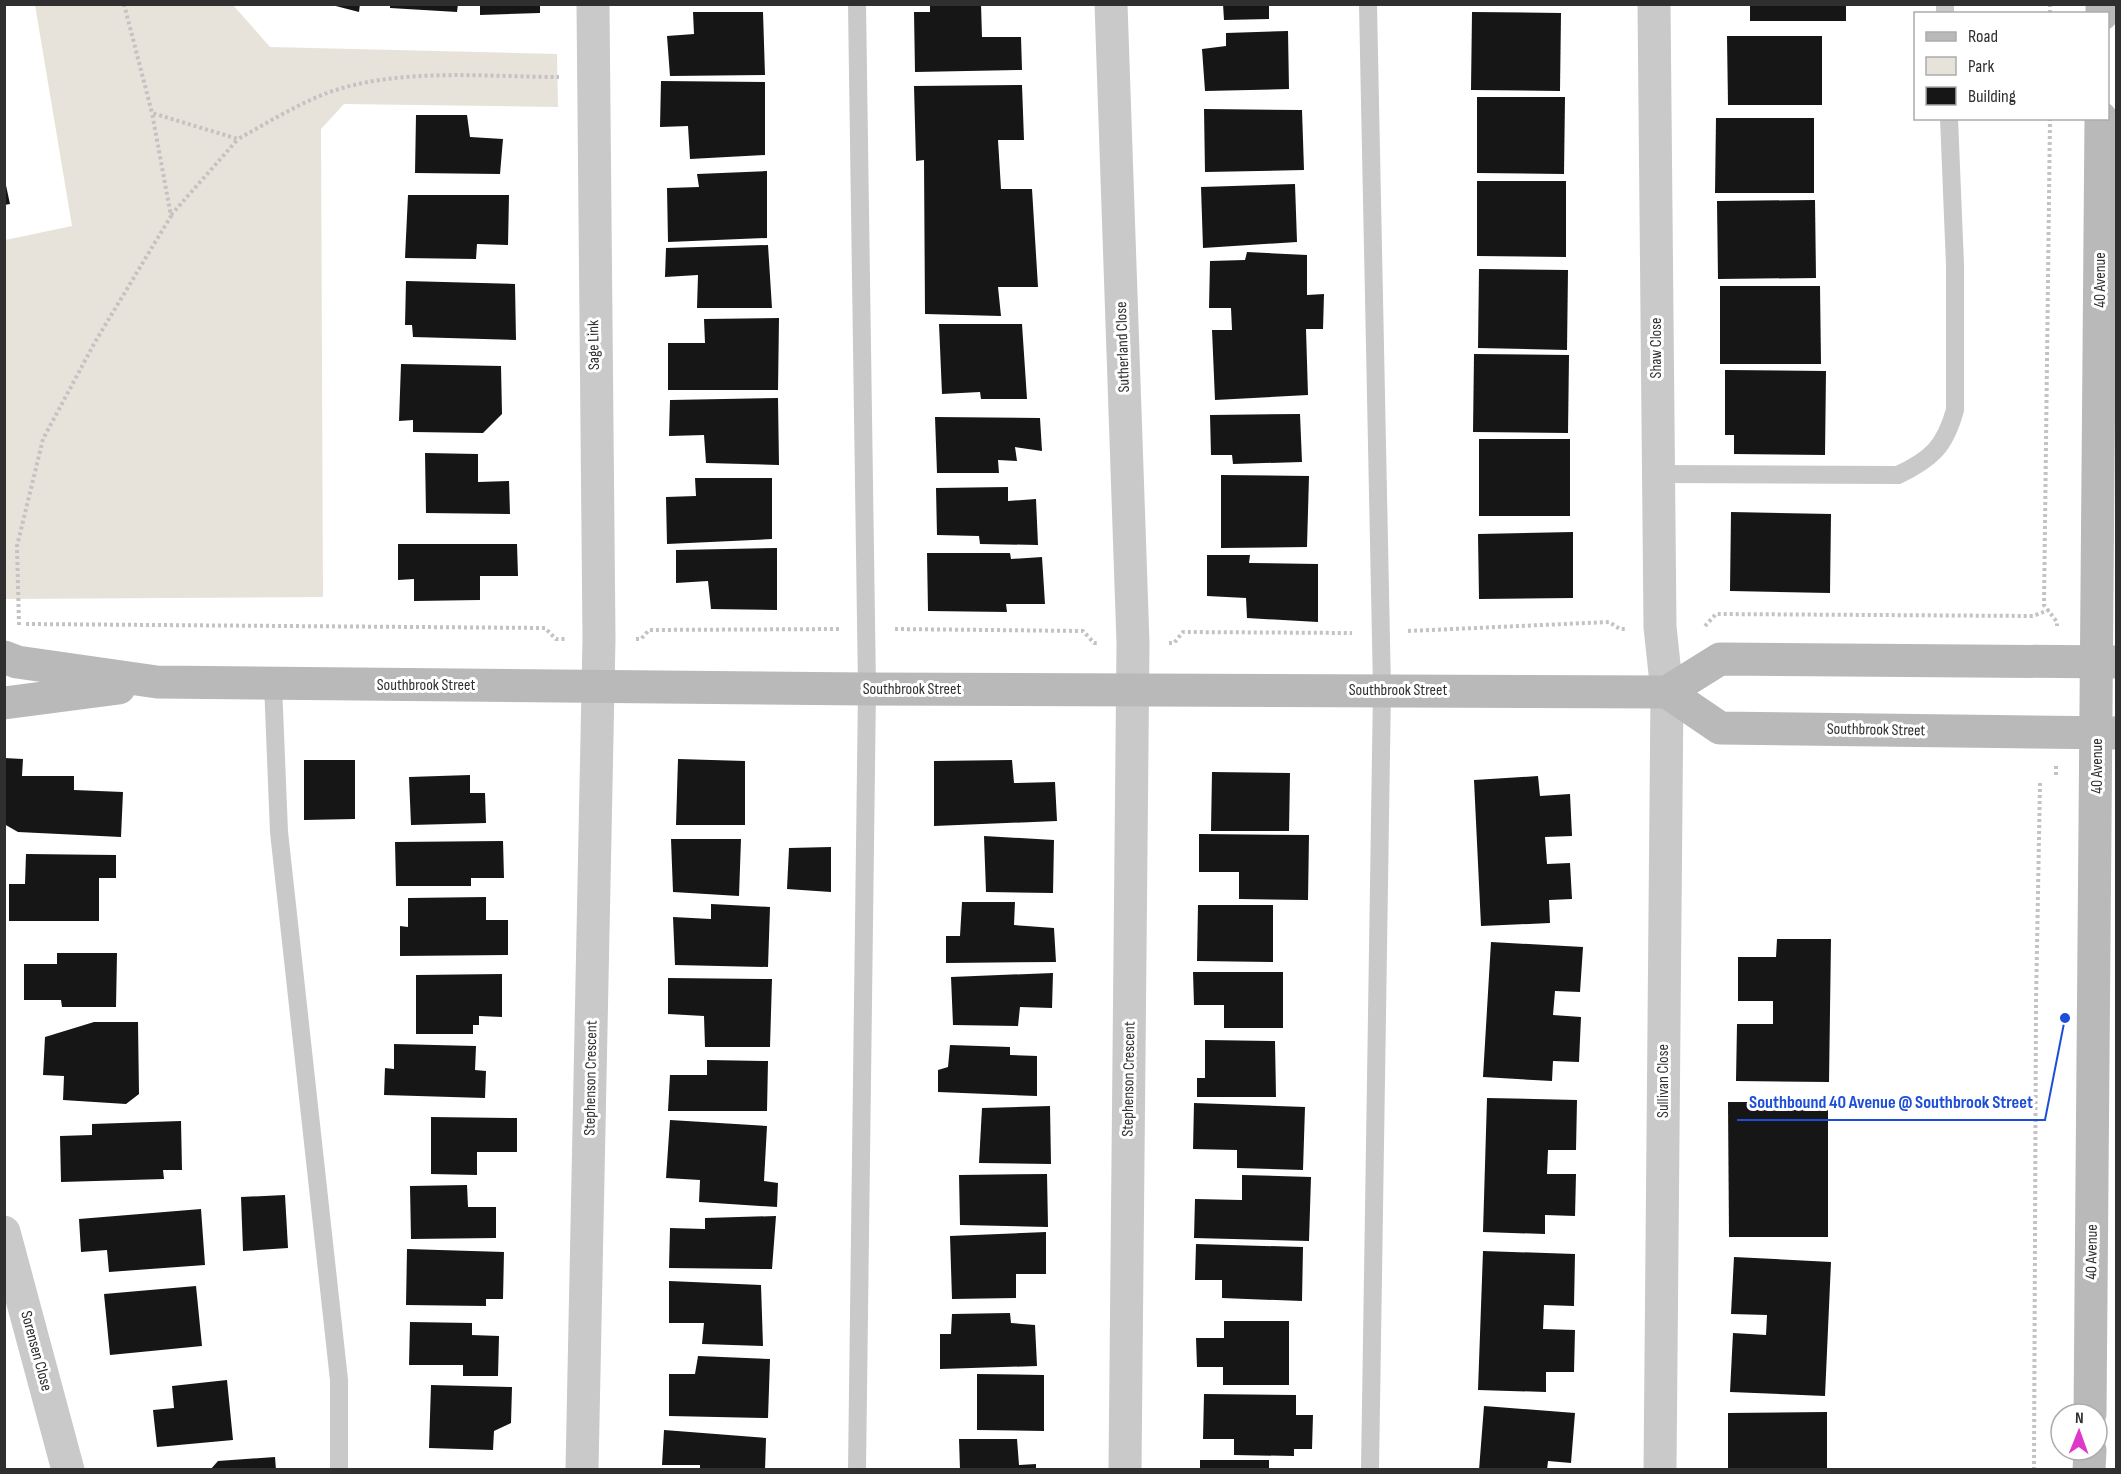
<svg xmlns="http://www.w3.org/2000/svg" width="2121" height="1474" font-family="'Sofia Sans Condensed',sans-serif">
<rect width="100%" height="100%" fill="#fff"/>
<!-- green -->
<polygon fill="#e8e3da" points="35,5 233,5 270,47 557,54 558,107 344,104 321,129 323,597 5,599 5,240 72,226"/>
<!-- building -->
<g fill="#161616">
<polygon points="328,4 360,4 359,12"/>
<polygon points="390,4 458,4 457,12 390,8"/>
<polygon points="480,4 540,4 540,13 480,15"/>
<polygon points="930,4 981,4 982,37 1021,37 1022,70 915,72 914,12 930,12"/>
<polygon points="1223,4 1269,4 1269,19 1224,20"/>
<rect x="1750" y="4" width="96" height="17"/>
<polygon points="693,12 763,12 765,75 670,76 667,36 694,34"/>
<polygon points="1472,12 1561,13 1560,91 1471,90"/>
<polygon points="1288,31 1289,89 1205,91 1202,49 1226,46 1226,33"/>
<polygon points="1727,36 1822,36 1822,105 1728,105"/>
<polygon points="661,81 765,82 765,155 690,159 688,126 660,127"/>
<polygon points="1022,85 1024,140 998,140 1001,189 1032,189 1038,287 998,287 1001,316 925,314 924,160 916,161 914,86"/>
<polygon points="1477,97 1565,97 1564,174 1477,173"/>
<polygon points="1204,109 1302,110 1304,170 1205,172"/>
<polygon points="416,115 467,115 470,137 503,139 500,174 415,173"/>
<polygon points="1716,118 1814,118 1814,193 1715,193"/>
<polygon points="767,171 767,238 668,242 667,188 699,187 697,174"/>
<polygon points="4,176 10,204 4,205"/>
<polygon points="1477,181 1566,181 1566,257 1477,256"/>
<polygon points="1295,184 1297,242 1203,248 1201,187"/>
<polygon points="408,195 509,195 508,245 477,244 476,259 405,258"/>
<polygon points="1815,200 1816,278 1718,279 1717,201"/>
<polygon points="768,245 772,308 697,308 698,275 665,277 666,248"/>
<polygon points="1247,252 1307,255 1307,295 1324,294 1323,329 1306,329 1308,395 1215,400 1212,330 1232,330 1231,308 1209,308 1210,261 1245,260"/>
<polygon points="1479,269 1568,270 1567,350 1478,348"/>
<polygon points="406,281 515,284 516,340 413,337 412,325 405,325"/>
<polygon points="1720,286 1820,286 1821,364 1720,364"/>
<polygon points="779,318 778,390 668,390 668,343 705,343 704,319"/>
<polygon points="939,324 1022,324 1027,399 981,399 980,392 942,394"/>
<polygon points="1474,354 1569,355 1568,433 1473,432"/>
<polygon points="401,364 501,366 502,414 483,433 413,432 413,420 399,421"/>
<polygon points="1725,370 1826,371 1825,455 1734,454 1734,435 1725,435"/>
<polygon points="778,398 779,465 706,463 704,435 669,436 670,400"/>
<polygon points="1300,414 1302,462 1233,464 1232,455 1211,455 1210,415"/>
<polygon points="935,417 1040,418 1042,451 1015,447 1017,461 998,460 999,473 937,473"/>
<rect x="1479" y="439" width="91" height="77"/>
<polygon points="425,453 478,454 478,482 509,481 510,514 426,513"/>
<polygon points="1221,475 1309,476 1307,547 1221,548"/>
<polygon points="695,478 772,478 772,539 667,544 666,497 696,496"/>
<polygon points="1008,487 1008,501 1036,499 1038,545 980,544 979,536 937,535 936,488"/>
<polygon points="1731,512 1831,514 1830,593 1730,591"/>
<polygon points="1573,532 1573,598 1479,599 1478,534"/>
<polygon points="398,544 517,544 518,576 480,576 480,600 414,601 414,579 398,580"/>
<polygon points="777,548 777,610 711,609 708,581 676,583 676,550"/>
<polygon points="927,553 1010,553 1011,559 1042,557 1045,604 1006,604 1007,612 928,611"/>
<polygon points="1207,555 1250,555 1249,563 1318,564 1318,622 1247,618 1246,598 1207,596"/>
<polygon points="4,758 23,759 22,776 74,776 74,790 123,792 121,837 18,832 4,824"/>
<polygon points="678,759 745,761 745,825 676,825"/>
<polygon points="304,760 355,760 355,819 304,820"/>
<polygon points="1012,760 1014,783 1055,782 1057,821 934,826 934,761"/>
<polygon points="1212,772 1290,773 1289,831 1211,831"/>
<polygon points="470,775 470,793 485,793 486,823 411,825 409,777"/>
<polygon points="1538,776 1540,796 1570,794 1572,836 1545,837 1547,864 1570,863 1572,899 1549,900 1550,923 1481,926 1474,780"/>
<polygon points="1199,834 1309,835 1308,900 1239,899 1239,872 1199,872"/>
<polygon points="984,836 1054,840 1053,893 986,892"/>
<polygon points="671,839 741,839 739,896 673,892"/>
<polygon points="503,841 504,878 471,878 471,886 396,886 395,842"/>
<polygon points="831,847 831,892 787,889 789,848"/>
<polygon points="26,854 116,855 116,878 99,878 99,921 9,921 9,884 25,884"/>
<polygon points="486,897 486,920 508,920 508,955 400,956 400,926 408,927 408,898"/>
<polygon points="962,902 1015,902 1014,925 1054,928 1056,962 946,963 946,936 960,936"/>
<polygon points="711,904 770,907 768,967 675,965 673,917 711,919"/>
<polygon points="1198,905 1273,905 1273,962 1197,961"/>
<polygon points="1777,939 1831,939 1829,1082 1736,1081 1737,1024 1773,1024 1773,1001 1738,1001 1738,957 1776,957"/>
<polygon points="1491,942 1583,947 1580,992 1555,991 1553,1015 1581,1017 1579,1062 1553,1061 1552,1081 1483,1077"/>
<polygon points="57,953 117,953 116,1007 62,1007 61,1000 24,1000 24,964 57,964"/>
<polygon points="1193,972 1283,972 1283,1028 1224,1028 1224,1005 1194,1005"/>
<polygon points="1053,973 1052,1008 1020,1007 1018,1026 953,1025 951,977"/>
<polygon points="502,974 502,1017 479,1016 479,1025 473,1025 473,1034 416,1034 416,975"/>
<polygon points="668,978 772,979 770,1047 705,1047 704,1016 668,1014"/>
<polygon points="94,1022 138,1022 139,1094 126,1104 63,1100 64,1076 43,1075 45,1037"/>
<polygon points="1205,1040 1275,1041 1276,1097 1197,1097 1197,1078 1205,1078"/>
<polygon points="394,1044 476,1046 475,1070 486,1071 485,1098 384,1095 385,1068 394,1069"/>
<polygon points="950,1045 1010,1047 1010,1055 1037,1056 1037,1096 938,1092 938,1070 948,1067"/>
<polygon points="707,1060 768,1061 767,1111 668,1111 670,1075 707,1075"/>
<polygon points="1487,1098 1577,1100 1576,1150 1548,1150 1547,1174 1576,1174 1575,1216 1545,1215 1545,1234 1483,1232"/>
<polygon points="1728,1102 1828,1102 1828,1237 1729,1237"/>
<polygon points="1194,1103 1305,1107 1303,1170 1237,1168 1237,1150 1193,1149"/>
<polygon points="1050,1106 1051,1164 979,1163 982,1108"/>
<polygon points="431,1117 517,1118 517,1152 477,1152 477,1175 431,1174"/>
<polygon points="670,1120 767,1126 764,1181 778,1183 777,1207 699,1202 700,1180 666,1178"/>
<polygon points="181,1121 182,1170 163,1170 164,1179 61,1182 60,1136 92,1135 92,1124"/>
<polygon points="1047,1174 1048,1227 960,1225 959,1175"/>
<polygon points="1242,1175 1311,1177 1309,1241 1194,1238 1195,1199 1242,1200"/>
<polygon points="467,1185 468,1207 496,1207 496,1238 411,1239 410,1186"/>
<polygon points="285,1195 288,1248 243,1251 241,1197"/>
<polygon points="201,1209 205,1265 109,1272 107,1250 81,1252 79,1219"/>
<polygon points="776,1216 772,1269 669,1268 670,1228 705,1229 705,1218"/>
<polygon points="1046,1232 1046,1274 1016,1274 1016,1298 952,1299 950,1236"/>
<polygon points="1196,1244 1303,1247 1302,1301 1222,1298 1222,1280 1195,1280"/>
<polygon points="407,1249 504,1252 503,1299 486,1299 486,1306 406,1305"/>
<polygon points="1483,1251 1575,1254 1574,1306 1544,1305 1543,1329 1575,1330 1574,1372 1546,1372 1546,1392 1478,1390"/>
<polygon points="1734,1257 1831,1262 1825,1396 1730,1392 1733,1333 1766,1335 1767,1315 1731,1314"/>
<polygon points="669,1281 761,1285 763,1346 702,1344 704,1323 669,1323"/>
<polygon points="196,1286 202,1346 110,1355 104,1294"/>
<polygon points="1010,1313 1011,1323 1035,1325 1037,1366 940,1369 940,1334 951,1334 952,1314"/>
<polygon points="1224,1321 1289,1321 1289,1385 1223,1385 1223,1367 1197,1367 1196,1338 1224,1338"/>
<polygon points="410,1322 472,1323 472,1335 499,1336 498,1376 463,1376 463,1365 409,1365"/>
<polygon points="698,1356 770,1359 768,1418 669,1416 669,1374 695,1374"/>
<polygon points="977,1374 1044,1375 1044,1431 977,1430"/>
<polygon points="227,1380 233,1440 157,1447 153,1410 174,1408 172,1386"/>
<polygon points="431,1385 512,1387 511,1423 494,1431 493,1450 429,1448"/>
<polygon points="1204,1394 1296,1395 1296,1415 1313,1415 1312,1449 1294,1449 1294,1456 1234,1455 1234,1439 1203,1439"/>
<polygon points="1484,1406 1575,1413 1571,1463 1548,1461 1547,1470 1479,1470"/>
<polygon points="1827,1412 1827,1470 1728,1468 1728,1413"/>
<polygon points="664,1430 766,1438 765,1470 700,1470 700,1465 662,1465"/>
<polygon points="959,1439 1017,1439 1019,1465 1036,1464 1036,1470 960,1470"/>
<polygon points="275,1457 276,1470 210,1470 218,1461"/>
<rect x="1200" y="1460" width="69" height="10"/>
</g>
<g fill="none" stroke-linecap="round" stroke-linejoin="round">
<!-- path -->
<g stroke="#c3c3c3" stroke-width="4" stroke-dasharray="3 3" stroke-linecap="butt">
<path d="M124 4 152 113 238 139C267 123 296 105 327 93 399 67 485 77 559 77"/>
<polyline points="2050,4 2050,14"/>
<polyline points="2050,118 2044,605 2057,622 2057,626"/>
<polyline points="171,215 238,139"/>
<polyline points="26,624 545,628 556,639 565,639"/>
<polyline points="19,625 17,546 43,439 95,342 171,216 152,113"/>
<polyline points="1705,626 1716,614 2033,616 2049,610"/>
<polyline points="895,629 1083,631 1094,643 1099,643"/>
<polyline points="1408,631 1609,622 1620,629 1625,629"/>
<polyline points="636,639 641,639 649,630 840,629"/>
<polyline points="1169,643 1174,643 1183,632 1352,633"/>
<polyline points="2056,775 2056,766"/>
<polyline points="2034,1470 2036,1002 2040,783"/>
</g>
<!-- lane -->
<g stroke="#c9c9c9" stroke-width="18">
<polyline points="857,4 867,689 857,1470"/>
<polyline points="1368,4 1382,689 1370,1470"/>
<polyline points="1945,4 1945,14"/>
<path d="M1657 474 1898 475C1932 459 1945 446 1955 410V265L1949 118"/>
<polyline points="273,684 279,832 339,1380 339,1470"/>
</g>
<!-- street -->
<g stroke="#c9c9c9" stroke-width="33">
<polyline points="1111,4 1133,643 1125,1470"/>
<polyline points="1654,4 1660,627 1667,692 1660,1470"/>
<polyline points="4,1232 68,1470"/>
<polyline points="582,1470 599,639 593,4"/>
</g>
<!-- secondary -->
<g stroke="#b9b9b9" stroke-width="33">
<polyline points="2102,14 2102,4"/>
<polyline points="4,657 17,662 157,682 867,689 1667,692 1720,659 2116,662"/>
<polyline points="1667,692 1720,728 2116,733"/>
<polyline points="4,703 119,688"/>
<polyline points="2090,1414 2101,118"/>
<polyline points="2089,1470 2090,1450"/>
</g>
</g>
<g text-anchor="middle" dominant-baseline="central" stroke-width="6" stroke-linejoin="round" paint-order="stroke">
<!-- street labels -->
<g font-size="16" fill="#2f2f2f" stroke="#fff">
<text transform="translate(2100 280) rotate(-90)">40 Avenue</text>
<text transform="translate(594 345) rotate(-91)">Sage Link</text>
<text transform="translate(1123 347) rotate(-92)">Sutherland Close</text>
<text transform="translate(1656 348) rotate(-90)">Shaw Close</text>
<text x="426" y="685">Southbrook Street</text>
<text x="912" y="689">Southbrook Street</text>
<text x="1398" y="690">Southbrook Street</text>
<text transform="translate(1876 730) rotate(1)">Southbrook Street</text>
<text transform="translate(2097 766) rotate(-90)">40 Avenue</text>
<text transform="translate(591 1078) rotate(-89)">Stephenson Crescent</text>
<text transform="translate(1129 1079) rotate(-89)">Stephenson Crescent</text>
<text transform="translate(1663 1081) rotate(-90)">Sullivan Close</text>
<text transform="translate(2092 1252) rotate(-89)">40 Avenue</text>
<text transform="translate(36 1351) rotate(75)">Sorensen Close</text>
</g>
</g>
<!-- callouts -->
<path fill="none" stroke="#1d4ed8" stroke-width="2" d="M2065 1018L2045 1120H1737"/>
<circle fill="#1d4ed8" stroke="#fff" stroke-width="2" cx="2065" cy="1018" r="6"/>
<g font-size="18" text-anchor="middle" font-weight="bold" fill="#1d4ed8" stroke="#fff" stroke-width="6" stroke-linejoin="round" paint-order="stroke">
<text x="1891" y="1108">Southbound 40 Avenue @ Southbrook Street</text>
</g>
<!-- border -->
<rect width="2121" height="1474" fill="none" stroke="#2f2f2f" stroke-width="12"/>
<!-- legend -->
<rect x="1914" y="12" width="195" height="108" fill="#ffffff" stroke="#acacac" stroke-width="1.5"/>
<rect x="1926" y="32" width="30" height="9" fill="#b9b9b9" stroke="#acacac" stroke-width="1.5"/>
<text x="1968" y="42" font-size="18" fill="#2f2f2f">Road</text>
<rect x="1926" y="57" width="30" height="18" fill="#e8e3da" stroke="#acacac" stroke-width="1.5"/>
<text x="1968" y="72" font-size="18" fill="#2f2f2f">Park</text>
<rect x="1926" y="87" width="30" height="18" fill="#161616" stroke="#acacac" stroke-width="1.5"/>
<text x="1968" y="102" font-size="18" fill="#2f2f2f">Building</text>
<!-- north arrow -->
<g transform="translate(2079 1432) rotate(1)"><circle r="28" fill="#ffffff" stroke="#acacac" stroke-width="1.5"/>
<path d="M0-4.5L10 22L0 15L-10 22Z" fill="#de38ca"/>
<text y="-9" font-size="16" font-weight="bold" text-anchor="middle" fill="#2f2f2f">N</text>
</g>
</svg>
